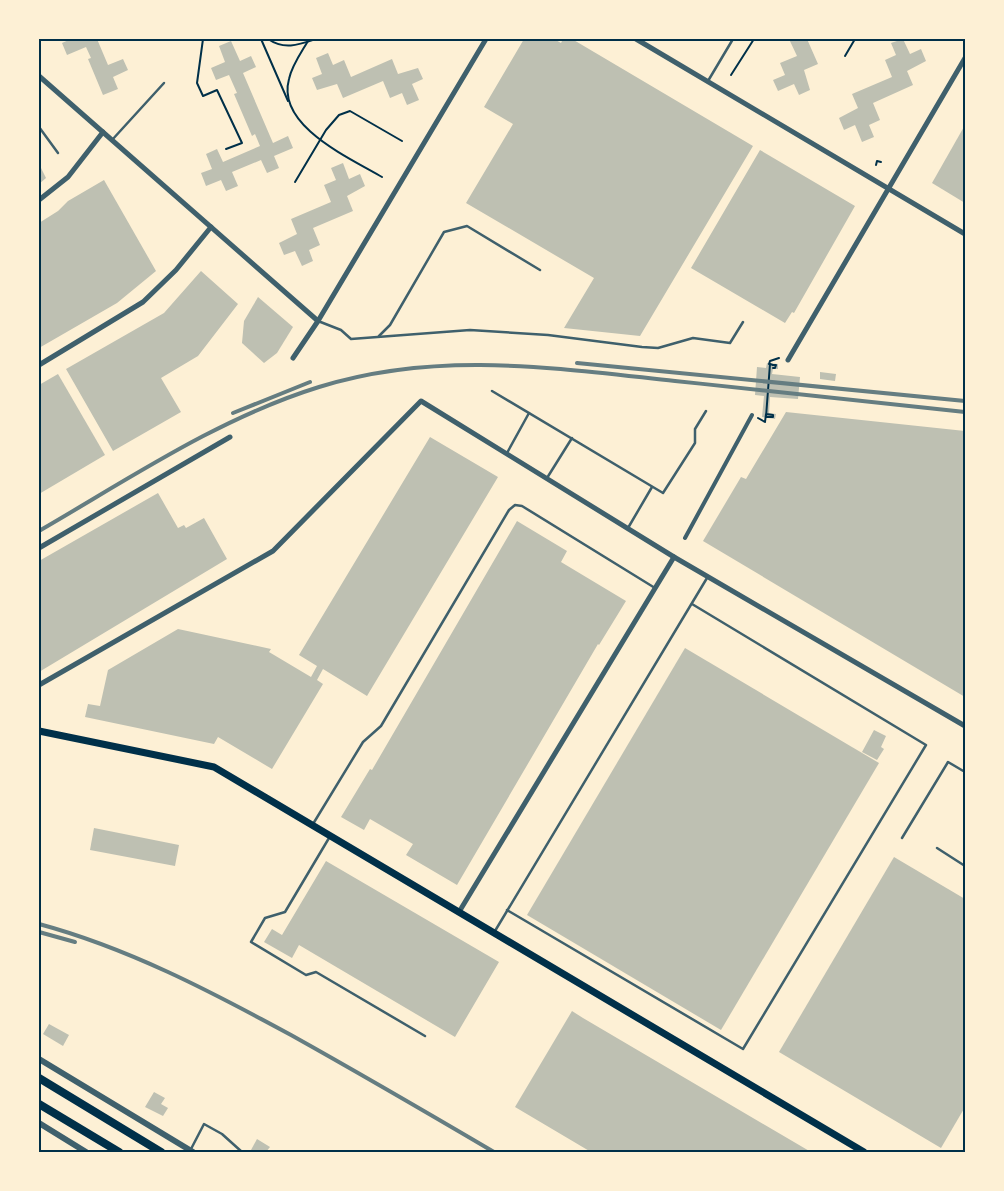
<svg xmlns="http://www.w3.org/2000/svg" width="1004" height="1191" font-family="'Fira Sans Condensed',sans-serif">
<rect width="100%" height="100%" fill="#fdf0d5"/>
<!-- building -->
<g fill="#bec0b2">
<polygon points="71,39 97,39 108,65 123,59 128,70 113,77 118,89 103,95 88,59 91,58 86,47 67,55 62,43"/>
<polygon points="524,39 554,39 561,43 563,39 572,39 753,146 640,336 564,328 594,278 466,203 513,124 484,107"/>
<polygon points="789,39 807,39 818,64 804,70 810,90 799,95 794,84 778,91 773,80 785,75 780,63 797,56"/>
<polygon points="903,39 910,54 921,49 926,61 907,71 913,85 873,103 880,120 869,125 874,137 862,142 855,125 844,130 839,118 858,108 852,94 892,77 885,60 896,55 891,43"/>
<polygon points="231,41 240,61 251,56 256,67 243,73 273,143 288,136 293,148 274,156 279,168 267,173 261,160 232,172 238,186 226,191 221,180 206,186 201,173 212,169 206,154 217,149 223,162 260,146 255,134 252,136 234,94 237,93 229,75 216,80 211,68 225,62 219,46"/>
<polygon points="328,53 333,65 344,60 351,77 392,59 398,74 418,68 423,79 412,84 419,100 407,105 402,93 390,98 383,81 343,98 337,84 317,90 312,78 322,74 316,58"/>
<polygon points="965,125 965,203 932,183"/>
<polygon points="760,150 855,206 794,313 792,312 785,323 691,268"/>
<polygon points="343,163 349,179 360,174 365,186 347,196 353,211 313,228 320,245 309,250 313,261 302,266 295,251 284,255 279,243 297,234 291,219 331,202 324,185 336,180 331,168"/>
<polygon points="39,164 46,178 39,184"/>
<polygon points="104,180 156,271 117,303 39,348 39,223 58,211 68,201"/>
<polygon points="201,271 238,304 198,356 161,378 181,412 113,451 66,369 164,313"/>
<polygon points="258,297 293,327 277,353 264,363 242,343 244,321"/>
<polygon points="767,363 778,364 778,369 773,369 772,374 800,377 798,399 770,397 769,413 776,414 775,419 762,417 764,396 755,395 757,367 766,368"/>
<polygon points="820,372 836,374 835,381 820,379"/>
<polygon points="58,374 105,455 39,494 39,385"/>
<polygon points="786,412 965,431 965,697 703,541 741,477 746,479"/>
<polygon points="430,437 498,477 367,696 323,669 317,680 323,684 272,769 218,737 214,744 85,717 88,704 100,706 108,670 178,629 271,649 269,652 311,677 317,666 299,655"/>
<polygon points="158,493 178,528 184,525 186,528 204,518 227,559 39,672 39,561"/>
<polygon points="517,521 567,551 561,562 626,601 599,645 598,644 457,885 406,855 413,844 370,819 364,830 341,817 370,769 372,770"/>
<polygon points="685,648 879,763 721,1030 527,915"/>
<polygon points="874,730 886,736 881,747 884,749 877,760 862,752"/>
<polygon points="94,828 179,845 175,866 90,850"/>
<polygon points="894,857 965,899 965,1107 941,1148 779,1052"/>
<polygon points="326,861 499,962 455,1037 299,945 292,958 264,942 272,929 282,935"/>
<polygon points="572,1011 583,1018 811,1152 591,1152 515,1107"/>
<polygon points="49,1024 69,1035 63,1046 43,1034"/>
<polygon points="154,1092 165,1098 161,1104 168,1108 163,1116 145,1107"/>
<polygon points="257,1139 270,1147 266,1152 255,1152 251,1150"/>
</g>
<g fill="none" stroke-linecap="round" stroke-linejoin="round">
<!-- path -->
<g stroke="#003049" stroke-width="2">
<polyline points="203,39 197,83 203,96 217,90 242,143 226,149"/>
<polyline points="261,39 288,101"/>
<path d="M268 39C284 50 298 45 316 39"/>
<path d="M308 41C301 53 292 65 289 79 276 126 350 158 382 177"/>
<polyline points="845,56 855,39"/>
<polyline points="731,75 754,39"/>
<polyline points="876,165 877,161 881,162"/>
<polyline points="295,182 326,130 339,115 350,111 402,141"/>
<polyline points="769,364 770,361 779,358"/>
<polyline points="773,365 776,365 775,368 773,368"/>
<polyline points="758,418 765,422 766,414 773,415 773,417 766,417 770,364 773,365"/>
</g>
<!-- service -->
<g stroke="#3f606c" stroke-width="2.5">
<polyline points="708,81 733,39"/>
<polyline points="39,127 58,153"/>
<polyline points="112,140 164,83"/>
<polyline points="318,321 341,330 351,339 470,330 548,335 642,347 658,348 693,338 730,343 743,322"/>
<polyline points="379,336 390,325 444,232 467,226 540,270"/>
<polyline points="492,391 663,493 695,443 695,429 706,411"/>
<polyline points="507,453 529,413"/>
<polyline points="547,478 572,438"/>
<polyline points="628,528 652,487"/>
<polyline points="313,824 363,742 381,726 509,510 515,505 522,506 655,588"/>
<polyline points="329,838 285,912 265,918 251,942 306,975 316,972 425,1036"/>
<polyline points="902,838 948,762 965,772"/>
<polyline points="937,848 965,866"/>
<polyline points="507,910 743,1049 926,745 692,604"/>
<polyline points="495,931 707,578"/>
<polyline points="191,1149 204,1124 222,1134 242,1152"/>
</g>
<!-- pedestrian -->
<polyline stroke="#3f606c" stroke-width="4" points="685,538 752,415"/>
<!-- minor -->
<g stroke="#3f606c" stroke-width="5">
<polyline points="636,39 965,234"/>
<polyline points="39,76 318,321"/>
<polyline points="39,200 68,177 103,132"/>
<polyline points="293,358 318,321 486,39"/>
<polyline points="788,360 965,58"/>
<polyline points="39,365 143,302 176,270 211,227"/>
<polyline points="39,548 230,437"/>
<polyline points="39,685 273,551 421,401 674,557 965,726"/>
<polyline points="459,912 674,557"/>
</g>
<!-- tertiary -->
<g stroke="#3f606c" stroke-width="6">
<polyline points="39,1059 193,1152"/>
<polyline points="39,1123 86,1152"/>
</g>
<!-- secondary -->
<polyline stroke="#003049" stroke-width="7" points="39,731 214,767 864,1152"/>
<!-- trunk -->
<g stroke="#003049" stroke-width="8">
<polyline points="39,1078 161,1152"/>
<polyline points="39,1104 119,1152"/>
</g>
<!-- rail -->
<g stroke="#657d81" stroke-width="4">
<polyline points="577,363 965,401"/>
<polyline points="233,413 310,382"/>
<path d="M39 531C129 479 219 418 319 387 438 350 554 368 675 381 772 391 869 402 965 412"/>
<path d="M39 924C128 948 210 991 291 1035 359 1073 426 1112 494 1152"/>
<polyline points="39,932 75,942"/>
</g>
</g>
<!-- border -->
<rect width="1004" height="1191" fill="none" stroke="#fdf0d5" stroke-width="80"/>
<rect x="40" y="40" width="924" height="1111" fill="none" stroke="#003049" stroke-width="2"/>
</svg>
